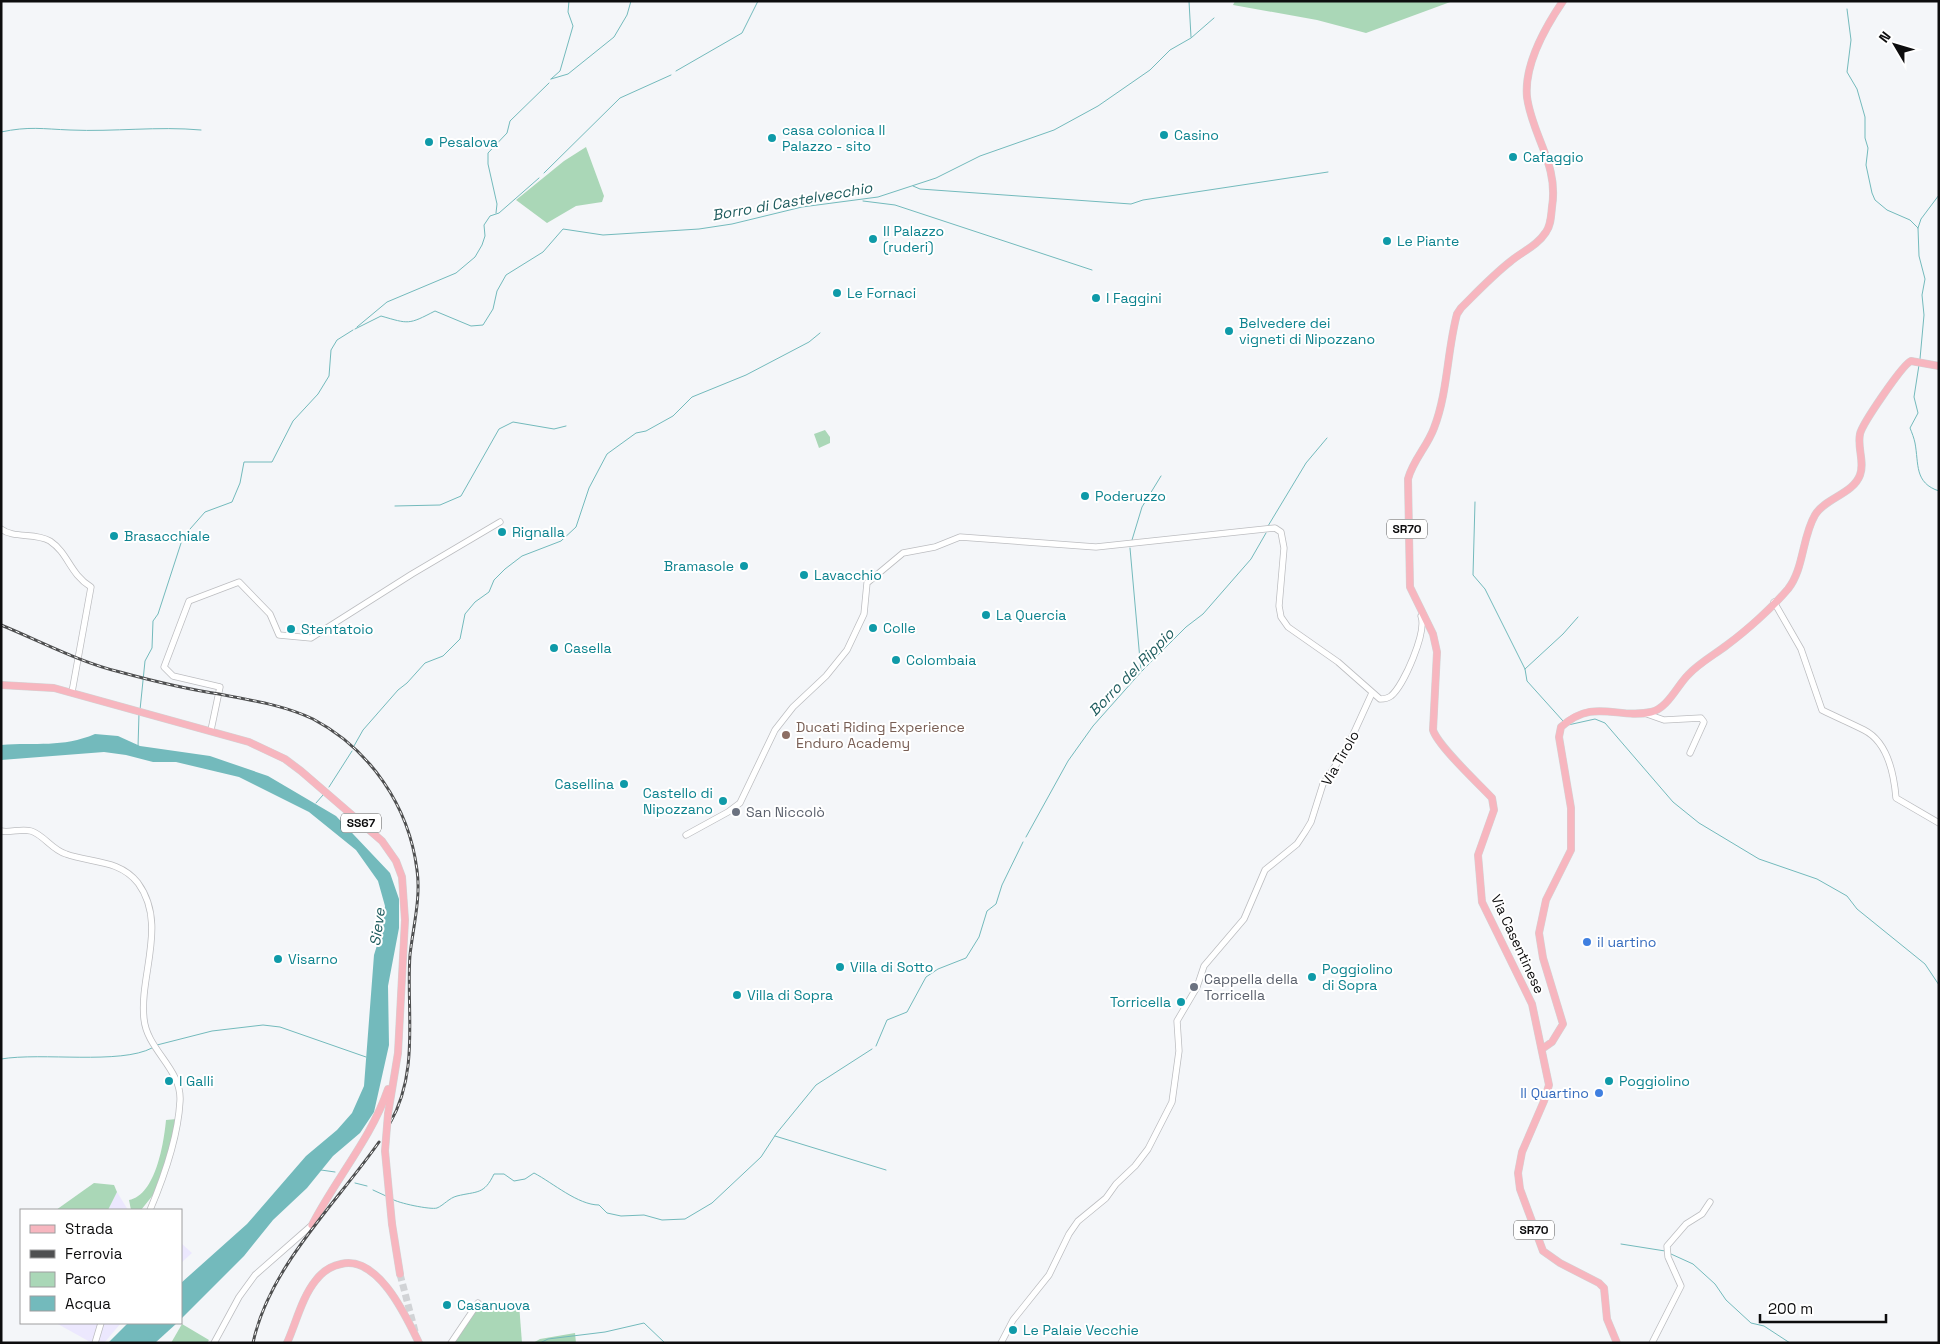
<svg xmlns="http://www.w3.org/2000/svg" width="1940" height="1344" font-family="'Space Grotesk',sans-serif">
<rect width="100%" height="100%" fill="#f4f6f9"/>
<!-- industrial -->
<g fill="#ece8fe">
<polygon points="117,1192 128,1210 108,1210"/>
<polygon points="181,1243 192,1253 181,1263"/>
<polygon points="56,1323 121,1323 104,1343 92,1343"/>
</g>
<!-- green -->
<g fill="#aad7b7">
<polygon points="1235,1 1453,1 1366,33 1317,20 1233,5"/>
<polygon points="586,147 604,196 602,202 576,206 547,223 516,200 564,161"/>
<polygon points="825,430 830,437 830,443 819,448 814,434"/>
<path d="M177 1119 161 1185 141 1210H131L129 1200C156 1195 164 1142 166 1120Z"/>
<polygon points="94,1183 114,1185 117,1192 108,1210 56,1210"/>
<polygon points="489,1302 519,1304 522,1343 453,1343 478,1303"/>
<polygon points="182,1324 209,1340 207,1343 171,1343"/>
<polygon points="575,1333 576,1343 533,1343 540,1339"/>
</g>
<!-- water -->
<g fill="#73babc">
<path d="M95 734 118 736 140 746 210 756 268 776 336 816 390 873 399 899V928L388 986 389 1045 374 1112 360 1133 333 1156 307 1188 273 1220 244 1256 181 1319V1283L247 1224 306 1156 337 1130 352 1113 364 1086 374 955 383 926 385 906 378 881 356 850 309 812 239 777 176 762H153L126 755 104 752 1 760V745C36 742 62 748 95 734Z"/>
<polygon points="128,1323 177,1323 155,1343 108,1343"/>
</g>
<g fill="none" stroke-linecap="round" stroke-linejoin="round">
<!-- stream -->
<g stroke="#73babc" stroke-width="1">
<polyline points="1189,1 1191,37"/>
<polyline points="1847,9 1851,40 1847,72 1857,89 1865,117 1865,138 1868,148 1866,165 1872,193 1875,200 1887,210 1910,220 1918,228 1919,256 1925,279 1922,295 1924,315 1920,359"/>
<polyline points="676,71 742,33 758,1"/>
<polyline points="551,79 568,74 614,37 627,15 631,1"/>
<polyline points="551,79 560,71 573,26 568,12 569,1"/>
<path d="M1 132C29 126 43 129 70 130 114 132 158 126 201 130"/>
<polyline points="544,173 620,98 671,75"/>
<polyline points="913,186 920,189 1131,204 1143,200 1328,172"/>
<polyline points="863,201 895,205 1092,270"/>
<polyline points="496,213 497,204 488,164 488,153 507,133 510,121 549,83"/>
<polyline points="1918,228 1921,219 1939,195"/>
<polyline points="357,327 387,302 456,273 475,257 482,245 485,236 484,225 490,216 499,213 539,178"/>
<path d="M355 329 381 316C409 324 408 325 435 311L471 326 483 325 493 309 497 291 506 275 543 252 563 229 603 235 699 229 732 224 802 207 878 197 936 178 980 156 1054 130 1098 106 1150 70 1170 50 1191 38 1214 18"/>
<path d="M1919 365 1914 397 1918 413 1910 428C1912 433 1914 438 1915 443 1919 464 1914 483 1939 491"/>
<polyline points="1475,502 1473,575 1485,589 1525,669 1527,681 1563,721"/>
<polyline points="395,506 440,505 461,496 499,429 513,422 554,429 566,426"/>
<polyline points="1268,526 1306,463 1327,438"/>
<polyline points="1132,540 1142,507 1161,476"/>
<polyline points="1130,548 1141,671"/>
<polyline points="1525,669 1563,634 1578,617"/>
<polyline points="140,710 145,661 152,648 153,621 158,614 183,537 205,512 232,502 240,483 244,462 272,462 293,421 318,394 329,376 331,350 337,340 353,330"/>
<polyline points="1568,725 1595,719 1605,723 1673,802 1699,823 1759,859 1817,879 1847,896 1857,909 1925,964 1939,985"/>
<polyline points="354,746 363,730 398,690 407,683 425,663 443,656 460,639 465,614 475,602 489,592 494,580 505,569 522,556 561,541 576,527 589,488 607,454 636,433 646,431 673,416 692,397 746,375 809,342 820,333"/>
<polyline points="138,747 139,714"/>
<polyline points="329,787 352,751"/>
<polyline points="316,803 323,795"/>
<polyline points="1026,837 1068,761 1093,726 1141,672 1186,627 1203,614 1251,559 1266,533"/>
<polyline points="157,1045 212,1031 263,1025 280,1027 366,1057"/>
<polyline points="876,1046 887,1020 907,1012 926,977 938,969 966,958 979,937 987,911 996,904 1002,885 1023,842"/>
<path d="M1 1059C42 1052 120 1065 152 1048"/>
<polyline points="775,1136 886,1170"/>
<polyline points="321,1170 335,1172"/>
<polyline points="355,1183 367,1186"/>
<polyline points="373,1190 386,1196"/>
<path d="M392 1199C397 1203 431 1210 437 1208 444 1205 449 1198 457 1196 477 1191 484 1195 494 1174H504L514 1181 525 1179 534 1173C553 1183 578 1205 599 1205L607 1213 621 1216 644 1215 662 1220 685 1219 712 1203 761 1157 776 1134 816 1085 872 1049"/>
<polyline points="1621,1244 1665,1251"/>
<polyline points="1671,1254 1693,1264 1715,1284 1726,1300 1751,1323 1764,1326 1790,1343"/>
<polyline points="540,1343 548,1339 605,1332 644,1323 665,1343"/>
</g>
<!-- major-tunnel -->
<polyline stroke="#d1d3d6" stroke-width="7" stroke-dasharray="7 3.5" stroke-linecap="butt" points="400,1274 416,1335"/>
<!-- minor casing -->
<g stroke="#bcbdc0" stroke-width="7">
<g id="minor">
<path d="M1 529C14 539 35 532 50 541 69 554 69 573 91 587L72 692"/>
<path d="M1774 602 1801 649 1822 710C1836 717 1850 723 1864 730 1888 742 1894 774 1896 798L1939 823"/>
<polyline points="1644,713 1664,720 1701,718 1704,722 1690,753"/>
<polyline points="211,730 220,687 173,676 164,667 189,601 239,582 270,614 279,635 311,638 412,574 500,522"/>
<path d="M1 831C11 833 21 828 31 831 44 835 52 850 66 854 90 863 119 859 138 883 168 924 139 975 144 1019 147 1050 182 1069 180 1101 178 1138 164 1177 150 1210"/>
<path d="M686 835 728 812 740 803 775 730 793 707 826 676 847 650 864 614 867 583 903 553 935 547 960 537 1096 547 1275 528 1281 532 1284 548 1279 606 1281 617 1288 627 1338 662 1380 699C1384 699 1387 699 1391 696 1404 685 1427 632 1421 616L1423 614"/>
<polyline points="95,1343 101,1323"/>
<polyline points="214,1343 239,1297 255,1275 312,1225"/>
<polyline points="451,1343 478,1303"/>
<polyline points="1001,1343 1013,1320 1049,1275 1069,1234 1078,1221 1106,1198 1116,1184 1135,1166 1148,1149 1172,1102 1179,1051 1177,1021 1197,987 1204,966 1244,919 1265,870 1297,844 1305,832 1311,822 1323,784 1346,750 1372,693"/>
<polyline points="1652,1343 1681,1286 1668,1257 1667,1246 1686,1224 1702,1214 1710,1202"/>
</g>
</g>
<!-- major casing -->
<g stroke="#d3d3d4" stroke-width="8">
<g id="major">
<path d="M1563 1C1546 26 1524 65 1527 97 1532 136 1559 164 1552 207 1551 216 1551 225 1546 232 1537 246 1523 251 1511 261 1493 275 1477 292 1461 308L1457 314C1447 351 1448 392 1434 428 1427 447 1413 460 1408 479L1410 587 1433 634 1437 652 1433 730C1438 746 1478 783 1492 798L1494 810 1478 855 1482 902 1532 1004 1549 1085 1544 1101 1522 1152 1518 1173 1520 1189 1543 1251 1560 1263 1599 1283 1604 1288 1607 1319 1617 1343"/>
<polyline points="1,685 54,688 249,742 285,759 301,771 382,841 396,861 402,877 405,920 398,1053 388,1114"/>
<path d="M1542 1049 1552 1042 1563 1024 1543 958 1539 933 1546 900 1571 850V808L1559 737 1561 727C1594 697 1618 720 1651 712 1667 709 1677 686 1688 675 1699 663 1714 655 1727 645 1746 631 1772 608 1788 589 1804 569 1802 537 1815 515 1825 498 1853 494 1860 475 1865 462 1857 448 1860 434 1862 424 1903 364 1911 361L1939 366"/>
<polyline points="392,1224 400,1274"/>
<path d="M312 1225C336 1178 371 1139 388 1089"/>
<path d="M287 1343C296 1323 302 1297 316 1280 323 1271 331 1266 341 1264 378 1255 406 1316 419 1343"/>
</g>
</g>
<!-- minor -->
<use href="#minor" stroke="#fff" stroke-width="5.5"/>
<!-- major -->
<use href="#major" stroke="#f7b6bf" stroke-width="7"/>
<!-- rail casing -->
<g stroke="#4f5051" stroke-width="3">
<g id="rail">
<path d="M1 625C40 641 79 662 120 672 153 681 186 689 219 694 250 700 284 705 313 719 370 749 409 806 417 870 421 898 413 927 410 955 406 1011 420 1071 390 1123"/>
<path d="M253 1343C269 1267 336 1204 379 1142"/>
</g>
</g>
<!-- rail -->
<use href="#rail" stroke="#fff" stroke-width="1" stroke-dasharray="4" stroke-linecap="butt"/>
<!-- major-bridge casing -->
<g stroke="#d3d3d4" stroke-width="8" stroke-linecap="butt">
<polyline id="major-bridge" points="388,1114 385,1151 392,1224"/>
</g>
<!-- major-bridge -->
<use href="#major-bridge" stroke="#f7b6bf" stroke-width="7"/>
</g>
<!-- markers -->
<g fill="#0f9aa8" stroke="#fff" stroke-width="2">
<circle cx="1164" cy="135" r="5"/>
<circle cx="772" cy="138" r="5"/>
<circle cx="429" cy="142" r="5"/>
<circle cx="1513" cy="157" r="5"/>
<circle cx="873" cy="239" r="5"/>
<circle cx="1387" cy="241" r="5"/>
<circle cx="837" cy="293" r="5"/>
<circle cx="1096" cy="298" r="5"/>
<circle cx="1229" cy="331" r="5"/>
<circle cx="1085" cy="496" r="5"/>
<circle cx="502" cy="532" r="5"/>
<circle cx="114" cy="536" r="5"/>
<circle cx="744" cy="566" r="5"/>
<circle cx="804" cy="575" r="5"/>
<circle cx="986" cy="615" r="5"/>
<circle cx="873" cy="628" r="5"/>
<circle cx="291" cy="629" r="5"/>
<circle cx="554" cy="648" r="5"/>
<circle cx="896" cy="660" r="5"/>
<circle cx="624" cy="784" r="5"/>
<circle cx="723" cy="801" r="5"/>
<circle cx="278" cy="959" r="5"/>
<circle cx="840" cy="967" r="5"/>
<circle cx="1312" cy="977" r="5"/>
<circle cx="737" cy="995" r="5"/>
<circle cx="1181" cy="1002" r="5"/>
<circle cx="169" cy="1081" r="5"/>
<circle cx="1609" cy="1081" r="5"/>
<circle cx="447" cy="1305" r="5"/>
<circle cx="1013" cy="1330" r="5"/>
</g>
<circle fill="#8d6e63" stroke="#fff" stroke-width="2" cx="786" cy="735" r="5"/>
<g fill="#6b7280" stroke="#fff" stroke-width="2">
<circle cx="736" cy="812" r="5"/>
<circle cx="1194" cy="987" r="5"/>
</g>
<g fill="#3f7fe0" stroke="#fff" stroke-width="2">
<circle cx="1587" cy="942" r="5"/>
<circle cx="1599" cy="1093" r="5"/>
</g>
<g text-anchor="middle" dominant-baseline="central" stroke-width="4" stroke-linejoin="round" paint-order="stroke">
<!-- shield labels -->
<g fill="#fff" stroke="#565656" stroke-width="1">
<rect x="1387" y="519.5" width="40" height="19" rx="4"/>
<rect x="341" y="813.5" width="40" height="19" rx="4"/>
<rect x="1514" y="1220.5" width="40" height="19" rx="4"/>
</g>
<g font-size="12" font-weight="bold" fill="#0d0d0e">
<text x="1407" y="529">SR70</text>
<text x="361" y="823">SS67</text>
<text x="1534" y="1230">SR70</text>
</g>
<!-- culture labels -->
<g font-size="14" fill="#0d838f" stroke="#fff" text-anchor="start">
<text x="782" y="130">casa colonica Il<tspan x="782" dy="16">Palazzo - sito</tspan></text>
<text x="1174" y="135">Casino</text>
<text x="439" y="142">Pesalova</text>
<text x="1523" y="157">Cafaggio</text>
<text x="883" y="231">Il Palazzo<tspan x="883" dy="16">(ruderi)</tspan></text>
<text x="1397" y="241">Le Piante</text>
<text x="847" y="293">Le Fornaci</text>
<text x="1106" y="298">I Faggini</text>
<text x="1239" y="323">Belvedere dei<tspan x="1239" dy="16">vigneti di Nipozzano</tspan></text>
<text x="1095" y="496">Poderuzzo</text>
<text x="512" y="532">Rignalla</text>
<text x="124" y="536">Brasacchiale</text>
<text x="734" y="566" text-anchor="end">Bramasole</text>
<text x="814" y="575">Lavacchio</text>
<text x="996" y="615">La Quercia</text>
<text x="883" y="628">Colle</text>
<text x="301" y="629">Stentatoio</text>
<text x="564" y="648">Casella</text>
<text x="906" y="660">Colombaia</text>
<text x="614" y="784" text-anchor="end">Casellina</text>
<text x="713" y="793" text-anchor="end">Castello di<tspan x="713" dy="16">Nipozzano</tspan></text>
<text x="288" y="959">Visarno</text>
<text x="850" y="967">Villa di Sotto</text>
<text x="1322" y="969">Poggiolino<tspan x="1322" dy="16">di Sopra</tspan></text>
<text x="747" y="995">Villa di Sopra</text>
<text x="1171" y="1002" text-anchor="end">Torricella</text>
<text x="179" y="1081">I Galli</text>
<text x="1619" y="1081">Poggiolino</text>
<text x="457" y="1305">Casanuova</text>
<text x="1023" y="1330">Le Palaie Vecchie</text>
</g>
<!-- education labels -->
<g font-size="14" fill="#785e54" stroke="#fff" text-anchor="start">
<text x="796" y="727">Ducati Riding Experience<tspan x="796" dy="16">Enduro Academy</tspan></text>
</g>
<!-- street labels -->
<g font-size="14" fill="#0d0d0e" stroke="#fff">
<text transform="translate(1340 758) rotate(-60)">Via Tirolo</text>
<text transform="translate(1518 944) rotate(65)">Via Casentinese</text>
</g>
<!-- worship labels -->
<g font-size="14" fill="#5b616d" stroke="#fff" text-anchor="start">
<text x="746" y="812">San Niccolò</text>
<text x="1204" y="979">Cappella della<tspan x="1204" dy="16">Torricella</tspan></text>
</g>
<!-- shop labels -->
<g font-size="14" fill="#366cbe" stroke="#fff" text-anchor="start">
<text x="1597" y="942">il uartino</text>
<text x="1589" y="1093" text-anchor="end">Il Quartino</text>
</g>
<!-- water labels -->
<g font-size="15" font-style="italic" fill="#1f5c5e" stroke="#fff">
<text transform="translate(792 201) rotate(-10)">Borro di Castelvecchio</text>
<text transform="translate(1131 672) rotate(-46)">Borro del Rippio</text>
<text transform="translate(377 927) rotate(-82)">Sieve</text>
</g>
</g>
<!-- border -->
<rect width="1940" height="1344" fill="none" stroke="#0d0d0e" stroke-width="5"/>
<!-- legend -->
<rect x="20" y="1209" width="162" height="115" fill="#ffffff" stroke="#9e9e9f"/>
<rect x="30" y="1225" width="25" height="8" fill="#f7b6bf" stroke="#9e9e9f"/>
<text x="65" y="1234" font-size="15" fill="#0d0d0e">Strada</text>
<rect x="30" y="1250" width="25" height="8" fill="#4f5051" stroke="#9e9e9f"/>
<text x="65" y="1259" font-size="15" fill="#0d0d0e">Ferrovia</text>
<rect x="30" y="1272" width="25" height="15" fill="#aad7b7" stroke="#9e9e9f"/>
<text x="65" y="1284" font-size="15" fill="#0d0d0e">Parco</text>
<rect x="30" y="1296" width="25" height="15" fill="#73babc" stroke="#9e9e9f"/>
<text x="65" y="1309" font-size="15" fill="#0d0d0e">Acqua</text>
<!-- north arrow -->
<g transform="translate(1895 45) rotate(308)" stroke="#ffffff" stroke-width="4" paint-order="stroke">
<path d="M0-4L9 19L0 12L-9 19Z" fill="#0d0d0e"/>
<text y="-8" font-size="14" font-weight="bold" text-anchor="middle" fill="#0d0d0e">N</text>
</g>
<!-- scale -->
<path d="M1760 1314v8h126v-8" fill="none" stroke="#0d0d0e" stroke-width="2.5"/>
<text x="1768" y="1314" font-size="15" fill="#0d0d0e" stroke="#ffffff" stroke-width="4" paint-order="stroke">200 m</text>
</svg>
